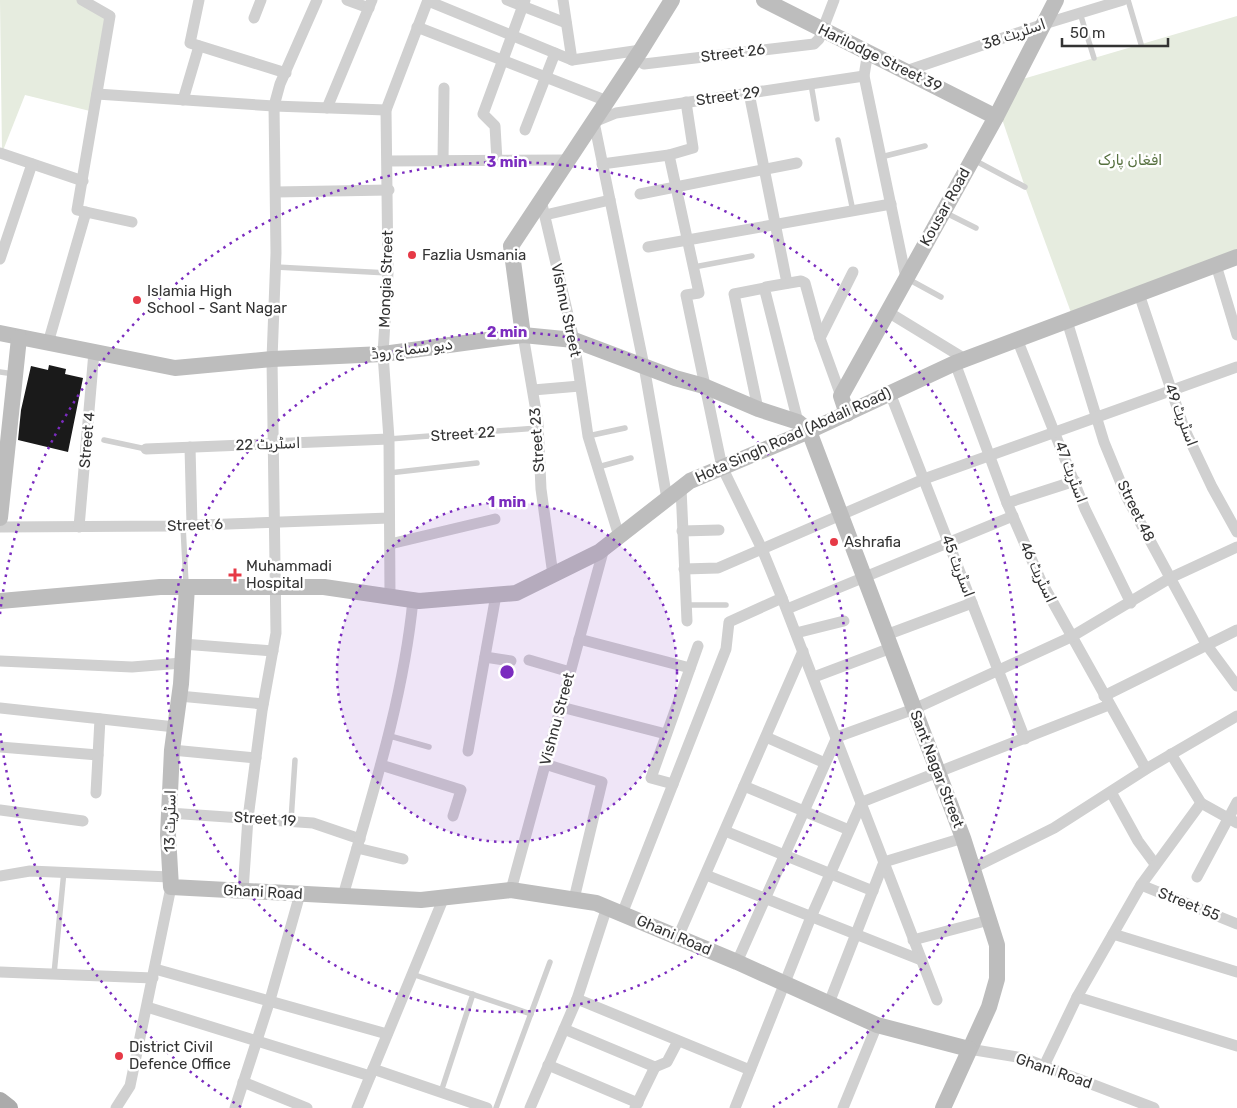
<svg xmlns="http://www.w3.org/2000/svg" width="1237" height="1108" font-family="Rubik,Cairo,sans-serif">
<rect width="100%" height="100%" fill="#fff"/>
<!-- green -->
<g fill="#e6ecdf">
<polygon points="0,0 82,0 110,16 94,112 25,95 2,153"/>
<polygon points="1237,16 1237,257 1073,318 1025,187 999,110 1013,82"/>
</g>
<!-- building -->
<polygon fill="#1a1a1a" points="49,365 66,369 65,374 83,378 68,452 18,440 21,410 31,366 48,370"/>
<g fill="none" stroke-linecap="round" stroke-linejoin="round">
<!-- lane -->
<g stroke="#d0d0d0" stroke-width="5.5">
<polyline points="1128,0 1141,44"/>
<polyline points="1080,13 1094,58"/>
<polyline points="811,84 817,119"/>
<polyline points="838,140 853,211"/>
<polyline points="881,157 925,146"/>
<polyline points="974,160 1025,187"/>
<polyline points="944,212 976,228"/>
<polyline points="276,267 388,273"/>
<polyline points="694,267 752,256"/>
<polyline points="908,279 941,297"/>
<polyline points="0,372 14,374"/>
<polyline points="588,436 625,428"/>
<polyline points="389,439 538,428"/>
<polyline points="104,440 146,449"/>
<polyline points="598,467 631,458"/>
<polyline points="389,473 477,463"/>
<polyline points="183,526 186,584"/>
<polyline points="686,605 726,605"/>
<polyline points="390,736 429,747"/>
<polyline points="291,821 295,760"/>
<polyline points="54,974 64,871"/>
<polyline points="412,974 531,1014"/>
<polyline points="441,1092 473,994"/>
<polyline points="496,1108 550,962"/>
</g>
<!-- street -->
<g stroke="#d0d0d0" stroke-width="11">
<polyline points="82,0 110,16 77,210 86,212"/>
<polyline points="199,0 190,43 286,73"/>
<polyline points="347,0 369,8"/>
<polyline points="507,0 566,23"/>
<polyline points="563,0 572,60"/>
<polyline points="428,1 572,60 641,50"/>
<polyline points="254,18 261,0"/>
<polyline points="417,27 607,101"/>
<polyline points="868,51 864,76 906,278"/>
<polyline points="636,58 644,64 814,44 819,39 834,0"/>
<polyline points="906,71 1044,24 1123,0"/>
<polyline points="749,93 787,283"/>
<polyline points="97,94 274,106 386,110"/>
<polyline points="183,100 199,46"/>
<polyline points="327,108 372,0"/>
<polyline points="525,130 555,53"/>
<polyline points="0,153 83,181"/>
<polyline points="669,155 699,293 686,295 722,467 762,549 782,598 937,1000"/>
<polyline points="388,161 568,160"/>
<polyline points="443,161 444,88"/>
<polyline points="497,161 495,126 483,114 525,0"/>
<polyline points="602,164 669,155 693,148 686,102"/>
<polyline points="276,192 389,190"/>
<polyline points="640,194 797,163"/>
<polyline points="541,200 574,340 588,436 619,536"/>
<polyline points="545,215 610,200"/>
<polyline points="648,247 891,204"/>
<polyline points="0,259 32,164"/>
<polyline points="1216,265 1237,335"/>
<polyline points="1139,294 1184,428 1212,487 1237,532"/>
<polyline points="888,312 965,359"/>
<polyline points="1067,321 1104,442 1127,498 1206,644 1237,686"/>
<polyline points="523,335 538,423 541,489 553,575"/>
<polyline points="820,338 853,272"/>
<polyline points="1017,339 1085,509 1131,603"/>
<polyline points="48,343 86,212 132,222"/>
<polyline points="955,363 1007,503 1041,581 1146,769"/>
<polyline points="533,390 580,386"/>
<polyline points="890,393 1025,739"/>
<polyline points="758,409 734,294 765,288"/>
<polyline points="798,422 765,291 766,287 801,281 805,283 820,338 841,396"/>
<polyline points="190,447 192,525"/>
<polyline points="146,449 389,439"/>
<polyline points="681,488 687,621"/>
<polyline points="667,499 644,366 594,122 616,113 864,76"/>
<polyline points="1007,503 1075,481"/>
<polyline points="0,527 173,526 389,518"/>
<polyline points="79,527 94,352"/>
<polyline points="682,531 719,530"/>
<polyline points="390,544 495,519"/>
<polyline points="684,569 718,568 924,479 1237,367"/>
<polyline points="390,596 389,439 383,354 388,273 386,110 428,0"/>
<polyline points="787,609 1013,516"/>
<polyline points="796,633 844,621"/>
<polyline points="886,635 972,603"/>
<polyline points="579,639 690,668"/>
<polyline points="183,644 273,651"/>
<polyline points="485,657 511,661"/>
<polyline points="529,660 570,672"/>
<polyline points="0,661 132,667 182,663"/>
<polyline points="814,677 891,648"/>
<polyline points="179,696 263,704"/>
<polyline points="1104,696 1237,630"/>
<polyline points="561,707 666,734"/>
<polyline points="0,708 175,727"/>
<polyline points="766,737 825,763"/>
<polyline points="0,747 98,755"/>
<polyline points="172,750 256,758"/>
<polyline points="468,751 496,595"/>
<polyline points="1171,754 1201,803 1237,823"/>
<polyline points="545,764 602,782 574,899"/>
<polyline points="381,765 461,790 453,816"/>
<polyline points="673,784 651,778 698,646"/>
<polyline points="744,786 849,830"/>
<polyline points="1111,792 1138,841 1155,864"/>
<polyline points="96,793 100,719"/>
<polyline points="1201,803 1141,885 1077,997 1237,1046"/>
<polyline points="0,810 83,821"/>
<polyline points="169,813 313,823 360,839"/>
<polyline points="725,831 873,891"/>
<polyline points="357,848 403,859"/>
<polyline points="973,868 1054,828 1146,769 1237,716"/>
<polyline points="706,875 921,960"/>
<polyline points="0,876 30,871 170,877"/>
<polyline points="1197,877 1237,802"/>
<polyline points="1141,885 1237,924"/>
<polyline points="511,890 604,548"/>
<polyline points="243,891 248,818 262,711 276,633 272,359 276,253 274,106 280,84 317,0"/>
<path d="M343 896C371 798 403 702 413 600"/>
<polyline points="607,907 577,999 750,1070"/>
<polyline points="622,914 726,649 729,622 782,598"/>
<polyline points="1113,934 1237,972"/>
<polyline points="678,937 803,651"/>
<polyline points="913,940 989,920"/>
<polyline points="737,962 837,737 914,709 1071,637 1170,578 1237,547"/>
<polyline points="155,969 387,1034"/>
<polyline points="0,972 153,978"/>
<polyline points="829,1003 884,862 963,838"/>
<polyline points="147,1007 370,1076"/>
<polyline points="564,1029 655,1067 667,1062 678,1041"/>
<polyline points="969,1049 1023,1058 1154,1108"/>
<polyline points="548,1065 638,1103"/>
<polyline points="1044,1066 1077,997"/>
<polyline points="373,1069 487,1108"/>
<polyline points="243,1082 307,1108"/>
<polyline points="116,1108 130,1086 171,887"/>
<polyline points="235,1108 270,1000 300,894"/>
<polyline points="357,1108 444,897"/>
<polyline points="530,1108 577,999"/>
<polyline points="635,1108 655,1067"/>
<polyline points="735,1108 811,917 862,802 1109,705"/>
<polyline points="843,1108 877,1025"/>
</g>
<!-- secondary -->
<g stroke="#bdbdbd" stroke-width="16">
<polyline points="764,0 996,117"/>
<polyline points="0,333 175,368 272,359 383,354 523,335 574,340 675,378 704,386 758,409 798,422 809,431 963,838 997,945 997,979 989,1007 943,1108"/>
<polyline points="523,335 511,246 641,50 672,0"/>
<polyline points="847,414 841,396 996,117 1056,0"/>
<polyline points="0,518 19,338"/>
<polyline points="187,587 181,684 172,750 168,835 171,887 421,900 511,890 596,903 737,962 877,1025 969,1049"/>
<polyline points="0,601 160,587 324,587 419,601 516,593 599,552 690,481 809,431 955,363 1237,257"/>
</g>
<!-- primary -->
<polyline stroke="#ababab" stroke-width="18" points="0,1101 9,1108"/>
</g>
<!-- distance rings -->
<circle cx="507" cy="672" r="170" fill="#7b2cbf" fill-opacity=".12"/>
<g fill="none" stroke="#7b2cbf" stroke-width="2.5" stroke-dasharray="2.5 5">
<circle cx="507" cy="672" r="170"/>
<circle cx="507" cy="672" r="340"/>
<path d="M241 1107A510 510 0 0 1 0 730M0 614A510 510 0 1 1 773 1107"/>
</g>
<!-- markers -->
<g fill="#e63946" stroke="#fff" stroke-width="2">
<circle cx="412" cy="255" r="5"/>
<circle cx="137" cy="300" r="5"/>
<circle cx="834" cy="542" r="5"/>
<path d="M232.5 567.5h5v5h5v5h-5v5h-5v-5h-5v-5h5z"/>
<circle cx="119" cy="1056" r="5"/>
</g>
<g text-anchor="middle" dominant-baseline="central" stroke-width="5" stroke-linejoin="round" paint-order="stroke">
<!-- street labels -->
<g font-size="15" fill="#333" stroke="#fff">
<text transform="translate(1014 34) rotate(-19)">اسٹریٹ 38</text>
<text transform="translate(733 53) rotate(-7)">Street 26</text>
<text transform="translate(880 58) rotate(26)">Harilodge Street 39</text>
<text transform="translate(728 96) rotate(-8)">Street 29</text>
<text transform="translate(945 207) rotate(-61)">Kousar Road</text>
<text transform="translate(386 279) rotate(-88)">Mongia Street</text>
<text transform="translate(566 310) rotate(78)">Vishnu Street</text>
<text transform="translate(412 349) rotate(-7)">دیو سماج روڈ</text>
<text transform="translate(1181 415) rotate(69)">اسٹریٹ 49</text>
<text transform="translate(463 434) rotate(-4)">Street 22</text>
<text transform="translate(793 435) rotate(-24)">Hota Singh Road (Abdali Road)</text>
<text transform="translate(87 440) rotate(-85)">Street 4</text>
<text transform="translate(537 440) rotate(-94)">Street 23</text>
<text transform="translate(268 444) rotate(-2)">اسٹریٹ 22</text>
<text transform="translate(1071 472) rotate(69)">اسٹریٹ 47</text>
<text transform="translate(1136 511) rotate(64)">Street 48</text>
<text transform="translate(195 525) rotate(-2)">Street 6</text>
<text transform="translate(958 566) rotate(69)">اسٹریٹ 45</text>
<text transform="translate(1038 572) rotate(65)">اسٹریٹ 46</text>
<text transform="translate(557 719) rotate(-75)">Vishnu Street</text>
<text transform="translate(937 769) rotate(69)">Sant Nagar Street</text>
<text transform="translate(265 819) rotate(4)">Street 19</text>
<text transform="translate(170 821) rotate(-89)">اسٹریٹ 13</text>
<text transform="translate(263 892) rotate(3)">Ghani Road</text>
<text transform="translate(1189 904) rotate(22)">Street 55</text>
<text transform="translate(674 935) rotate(23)">Ghani Road</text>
<text transform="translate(1054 1071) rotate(19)">Ghani Road</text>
</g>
<!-- park labels -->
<g font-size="15" fill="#56703f" stroke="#fff">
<text x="1130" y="160">افغان پارک</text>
</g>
<!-- poi labels -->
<g font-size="15" fill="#333" stroke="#fff" text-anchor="start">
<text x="422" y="255">Fazlia Usmania</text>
<text x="147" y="291">Islamia High<tspan x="147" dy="17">School - Sant Nagar</tspan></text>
<text x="844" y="542">Ashrafia</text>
<text x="246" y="566">Muhammadi<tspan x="246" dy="17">Hospital</tspan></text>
<text x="129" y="1047">District Civil<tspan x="129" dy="17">Defence Office</tspan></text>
</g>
</g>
<circle cx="507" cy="672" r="8" fill="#7b2cbf" stroke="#fff" stroke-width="2.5"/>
<g font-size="15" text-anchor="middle" font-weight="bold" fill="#7b2cbf" stroke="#fff" stroke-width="5" stroke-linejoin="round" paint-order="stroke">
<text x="507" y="167">3 min</text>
<text x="507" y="337">2 min</text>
<text x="507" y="507">1 min</text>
</g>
<!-- scale -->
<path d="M1062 38v8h106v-8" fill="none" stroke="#333333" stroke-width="2.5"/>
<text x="1070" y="38" font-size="15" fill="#333333" stroke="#ffffff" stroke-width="4" paint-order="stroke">50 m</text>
</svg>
